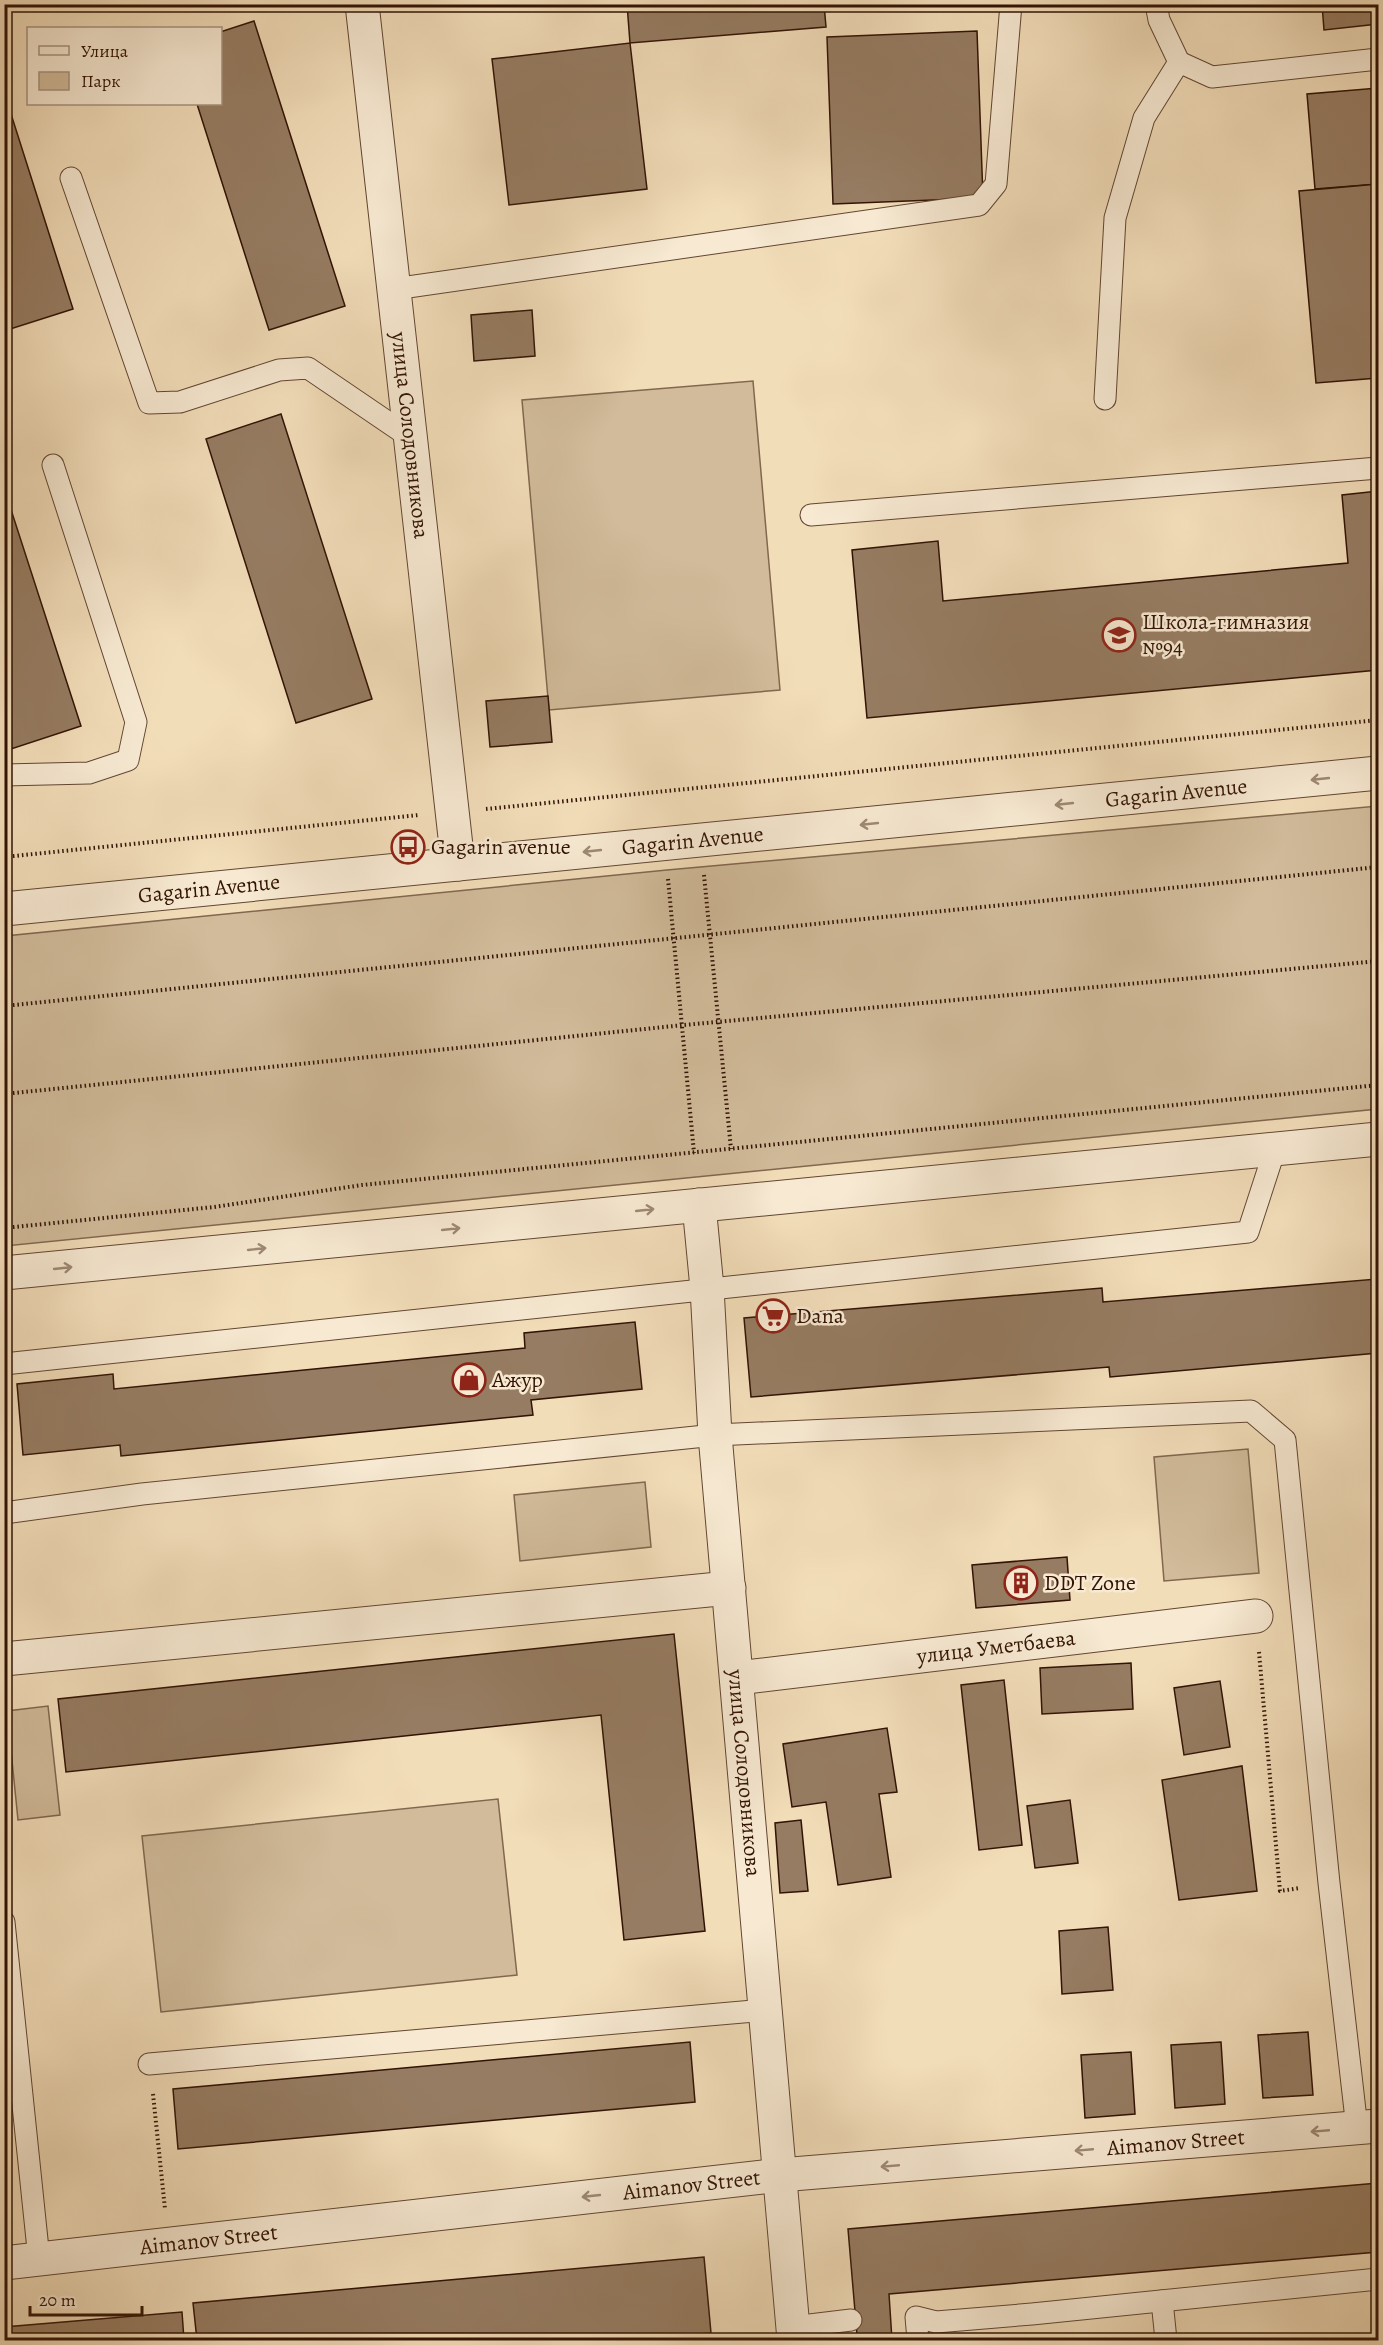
<svg xmlns="http://www.w3.org/2000/svg" width="1383" height="2345" font-family="Alegreya,serif">
<rect width="100%" height="100%" fill="#f2ddb9"/>
<filter id="stains"><feTurbulence type="fractalNoise" baseFrequency=".00333" numOctaves="4"/><feColorMatrix values="0 0 0 0 .2 0 0 0 0 .09 0 0 0 0 .02 0 0 0 .5 -.17"/></filter>
<radialGradient id="worn" r=".72"><stop offset=".6" stop-color="#630" stop-opacity="0"/><stop offset="1" stop-color="#630" stop-opacity=".3"/></radialGradient>
<!-- green -->
<g fill="#d1bb9a" stroke="#82674f" stroke-width="1.5">
<polygon points="753,381 780,690 549,710 522,400"/>
<polygon points="1378,806 1378,1109 5,1246 5,936 667,870"/>
<polygon points="1248,1449 1259,1573 1164,1581 1154,1457"/>
<polygon points="645,1482 651,1547 520,1561 514,1495"/>
<polygon points="48,1706 60,1815 18,1820 7,1711"/>
<polygon points="498,1799 517,1975 161,2012 142,1836"/>
</g>
<!-- building -->
<g fill="#967c62" stroke="#321304" stroke-width="1.5">
<polygon points="627,4 824,4 826,27 630,43"/>
<polygon points="1322,4 1378,4 1378,24 1324,30"/>
<polygon points="254,21 345,306 269,330 197,104 220,104 220,32"/>
<polygon points="977,31 983,198 833,204 827,37"/>
<polygon points="630,43 647,189 509,205 492,59"/>
<polygon points="1378,88 1378,184 1315,189 1307,94"/>
<polygon points="4,92 73,309 4,331"/>
<polygon points="1378,184 1378,378 1316,383 1299,191"/>
<polygon points="532,310 535,356 474,361 471,315"/>
<polygon points="281,414 372,699 296,723 206,439"/>
<polygon points="4,488 81,726 5,751 4,750"/>
<polygon points="1378,491 1378,670 867,718 852,550 938,541 943,601 1348,563 1342,495"/>
<polygon points="548,696 552,742 490,747 486,701"/>
<polygon points="1377,1279 1378,1353 1110,1377 1109,1367 751,1397 744,1318 1102,1288 1103,1302"/>
<polygon points="635,1322 642,1389 531,1400 533,1415 121,1456 120,1445 23,1455 17,1384 113,1374 114,1389 525,1348 524,1333"/>
<polygon points="1067,1557 1070,1600 976,1608 972,1565"/>
<polygon points="674,1634 705,1931 624,1940 601,1715 66,1772 58,1699"/>
<polygon points="1131,1663 1133,1709 1042,1714 1040,1668"/>
<polygon points="1004,1680 1022,1845 979,1850 961,1685"/>
<polygon points="1220,1681 1230,1747 1184,1755 1174,1688"/>
<polygon points="887,1728 897,1792 879,1794 891,1877 838,1885 826,1802 792,1807 783,1744"/>
<polygon points="1242,1766 1257,1891 1179,1900 1162,1780"/>
<polygon points="1070,1800 1078,1863 1035,1868 1027,1806"/>
<polygon points="801,1820 808,1891 780,1893 775,1823"/>
<polygon points="1108,1927 1113,1990 1062,1994 1059,1931"/>
<polygon points="1308,2032 1313,2095 1263,2098 1258,2035"/>
<polygon points="690,2042 695,2102 178,2149 173,2089"/>
<polygon points="1221,2042 1225,2104 1175,2108 1171,2045"/>
<polygon points="1131,2052 1135,2114 1085,2118 1081,2055"/>
<polygon points="1378,2183 1378,2252 889,2294 892,2340 815,2340 814,2338 857,2335 848,2229"/>
<polygon points="704,2257 711,2333 634,2340 197,2340 193,2303"/>
<polygon points="182,2312 184,2340 4,2340 4,2327"/>
</g>
<g fill="none" stroke-linecap="round" stroke-linejoin="round">
<!-- service casing -->
<g stroke="#624631" stroke-width="23">
<g id="service">
<polyline points="1156,4 1159,20 1179,62 1212,77 1378,59"/>
<polyline points="71,178 149,403 180,402 279,370 308,368 411,438"/>
<polyline points="394,289 979,205 996,184 1011,4"/>
<polyline points="1105,399 1115,218 1144,118 1179,62"/>
<polyline points="811,515 1378,468"/>
<polyline points="4,775 89,773 128,760 136,722 53,465"/>
<polyline points="4,1364 1248,1232 1275,1149"/>
<polyline points="4,1513 142,1494 715,1435 1251,1411 1285,1440 1329,1883 1357,2128"/>
<polyline points="4,1922 39,2259"/>
<polyline points="149,2064 765,2010"/>
<polyline points="1162,2301 1166,2340"/>
<polyline points="793,2327 851,2320"/>
<polyline points="918,2340 916,2317 936,2322 1032,2314 1378,2279"/>
</g>
</g>
<!-- minor casing -->
<g stroke="#624631" stroke-width="35">
<g id="minor">
<path id="s1" d="M362 4 458 864"/>
<path id="s2" d="M699 1205 707 1288 715 1435 794 2340"/>
<polyline points="4,1659 729,1588"/>
<path id="s3" d="M737 1678 1256 1616"/>
<path id="s4" d="M4 2263 780 2175 1378 2126"/>
</g>
</g>
<!-- tertiary casing -->
<g stroke="#624631" stroke-width="35">
<g id="tertiary">
<path id="s5" d="M4 909 1378 773"/>
<polyline points="4,1273 1378,1139"/>
</g>
</g>
<!-- path -->
<g stroke="#321304" stroke-width="4" stroke-dasharray="1.5 3" stroke-linecap="butt">
<polyline points="486,809 1378,720"/>
<polyline points="4,857 419,815"/>
<polyline points="704,875 731,1149"/>
<polyline points="668,879 694,1153"/>
<polyline points="4,1006 1378,867"/>
<polyline points="4,1094 684,1025 1378,961"/>
<polyline points="4,1228 214,1207 362,1185 1378,1085"/>
<polyline points="1259,1652 1280,1891 1300,1888"/>
<polyline points="153,2094 165,2209"/>
</g>
<!-- service -->
<use href="#service" stroke="#f7e9d2" stroke-width="21"/>
<!-- minor -->
<use href="#minor" stroke="#f7e9d2" stroke-width="33"/>
<!-- tertiary -->
<use href="#tertiary" stroke="#f7e9d2" stroke-width="33"/>
</g>
<!-- one-way arrows -->
<defs><path id="oneway-shaft" d="M-6 0H5M1.5-3L5.5 0L1.5 3" fill="none" stroke-width="1.6" stroke-linecap="round" stroke-linejoin="round" transform="scale(1.5)"/></defs>
<g stroke="#9e8975">
<use href="#oneway-shaft" transform="translate(1320 779) rotate(174)"/>
<use href="#oneway-shaft" transform="translate(1064 804) rotate(174)"/>
<use href="#oneway-shaft" transform="translate(869 824) rotate(174)"/>
<use href="#oneway-shaft" transform="translate(592 851) rotate(174)"/>
<use href="#oneway-shaft" transform="translate(645 1210) rotate(-6)"/>
<use href="#oneway-shaft" transform="translate(451 1229) rotate(-6)"/>
<use href="#oneway-shaft" transform="translate(257 1249) rotate(-6)"/>
<use href="#oneway-shaft" transform="translate(63 1268) rotate(-6)"/>
<use href="#oneway-shaft" transform="translate(1320 2131) rotate(175)"/>
<use href="#oneway-shaft" transform="translate(1084 2150) rotate(175)"/>
<use href="#oneway-shaft" transform="translate(890 2166) rotate(175)"/>
<use href="#oneway-shaft" transform="translate(591 2196) rotate(174)"/>
</g>
<!-- icons -->
<defs>
<g id="school-ring" transform="scale(1.725)"><circle r="9.5" fill="#f7e9d2" stroke="#8f2418" stroke-width="1.5"/><path d="M0-5L7-2L0 1L-7-2ZM-4 1L0 2.5L4 1V4Q0 6-4 4Z" fill="#8f2418"/></g>
<g id="bus-ring" transform="scale(1.725)"><circle r="9.5" fill="#f7e9d2" stroke="#8f2418" stroke-width="1.5"/><path d="M-5-6H5V4H4V6H2V4H-2V6H-4V4H-5ZM-3.5-4V0h7V-4ZM-3.5 1.2v1.5H-2V1.2ZM2 1.2v1.5H3.5V1.2Z" fill="#8f2418"/></g>
<g id="supermarket-ring" transform="scale(1.725)"><circle r="9.5" fill="#f7e9d2" stroke="#8f2418" stroke-width="1.5"/><path d="M-6-5.5h2.5l.6 2H6L4.5 2H-2.5L-4.4-4H-6ZM-1.5 3.2a1.3 1.3 0 1 0 .1 0ZM3 3.2a1.3 1.3 0 1 0 .1 0Z" fill="#8f2418"/></g>
<g id="shop-ring" transform="scale(1.725)"><circle r="9.5" fill="#f7e9d2" stroke="#8f2418" stroke-width="1.5"/><path d="M-5-2.5h2.3a2.7 3.5 0 0 1 5.4 0H5L5.5 6h-11ZM-1.5-2.5h3a1.5 2.3 0 0 0-3 0Z" fill="#8f2418"/></g>
<g id="building-ring" transform="scale(1.725)"><circle r="9.5" fill="#f7e9d2" stroke="#8f2418" stroke-width="1.5"/><path d="M-4-6H4V6H1V3H-1V6H-4ZM-2.5-4.3h1.7v1.8h-1.7ZM.8-4.3h1.7v1.8H.8ZM-2.5-1h1.7V.8h-1.7ZM.8-1h1.7V.8H.8Z" fill="#8f2418"/></g>
</defs>
<g fill-rule="evenodd">
<use href="#school-ring" x="1119" y="635"/>
<use href="#bus-ring" x="408" y="847"/>
<use href="#supermarket-ring" x="773" y="1316"/>
<use href="#shop-ring" x="469" y="1380"/>
<use href="#building-ring" x="1021" y="1583"/>
</g>
<g text-anchor="middle" dominant-baseline="central" stroke-width="5" stroke-linejoin="round" paint-order="stroke">
<!-- street labels -->
<g font-size="22" fill="#321304" stroke="#f7e9d2">
<text stroke="none"><textPath href="#s1" startOffset="434">улица Солодовникова</textPath></text>
<text stroke="none"><textPath href="#s5" startOffset="1178">Gagarin Avenue</textPath></text>
<text stroke="none"><textPath href="#s5" startOffset="692">Gagarin Avenue</textPath></text>
<text stroke="none"><textPath href="#s5" startOffset="206">Gagarin Avenue</textPath></text>
<text stroke="none"><textPath href="#s3" startOffset="261">улица Уметбаева</textPath></text>
<text stroke="none"><textPath href="#s2" startOffset="570">улица Солодовникова</textPath></text>
<text stroke="none"><textPath href="#s4" startOffset="1178">Aimanov Street</textPath></text>
<text stroke="none"><textPath href="#s4" startOffset="692">Aimanov Street</textPath></text>
<text stroke="none"><textPath href="#s4" startOffset="206">Aimanov Street</textPath></text>
</g>
<!-- poi labels -->
<g font-size="22" fill="#321304" stroke="#f7e9d2" text-anchor="start">
<text x="1142" y="622">Школа-гимназия<tspan x="1142" dy="25">№94</tspan></text>
<text x="431" y="847">Gagarin avenue</text>
<text x="796" y="1316">Dana</text>
<text x="492" y="1380">Ажур</text>
<text x="1044" y="1583">DDT Zone</text>
</g>
</g>
<!-- margin -->
<rect width="1383" height="2345" fill="none" stroke="#f2ddb9" stroke-width="24"/>
<rect x="6" y="6" width="1371" height="2333" fill="none" stroke="#321304" stroke-width="3"/>
<rect x="12" y="12" width="1359" height="2321" fill="none" stroke="#321304" stroke-width="1.5"/>
<!-- legend -->
<rect x="27" y="27" width="195" height="78" fill="#f7e9d2" stroke="#a89380" stroke-width="1.5"/>
<rect x="39" y="46" width="30" height="9" fill="#f7e9d2" stroke="#a89380" stroke-width="1.5"/>
<text x="81" y="57" font-size="18" fill="#321304">Улица</text>
<rect x="39" y="72" width="30" height="18" fill="#d1bb9a" stroke="#a89380" stroke-width="1.5"/>
<text x="81" y="87" font-size="18" fill="#321304">Парк</text>
<!-- scale -->
<path d="M30 2306v9h112v-9" fill="none" stroke="#321304" stroke-width="3"/>
<text x="39" y="2306" font-size="18" fill="#321304" stroke="#f7e9d2" stroke-width="4.5" paint-order="stroke">20 m</text>
<rect width="100%" height="100%" filter="url(#stains)"/>
<rect width="100%" height="100%" fill="url(#worn)"/>
</svg>
